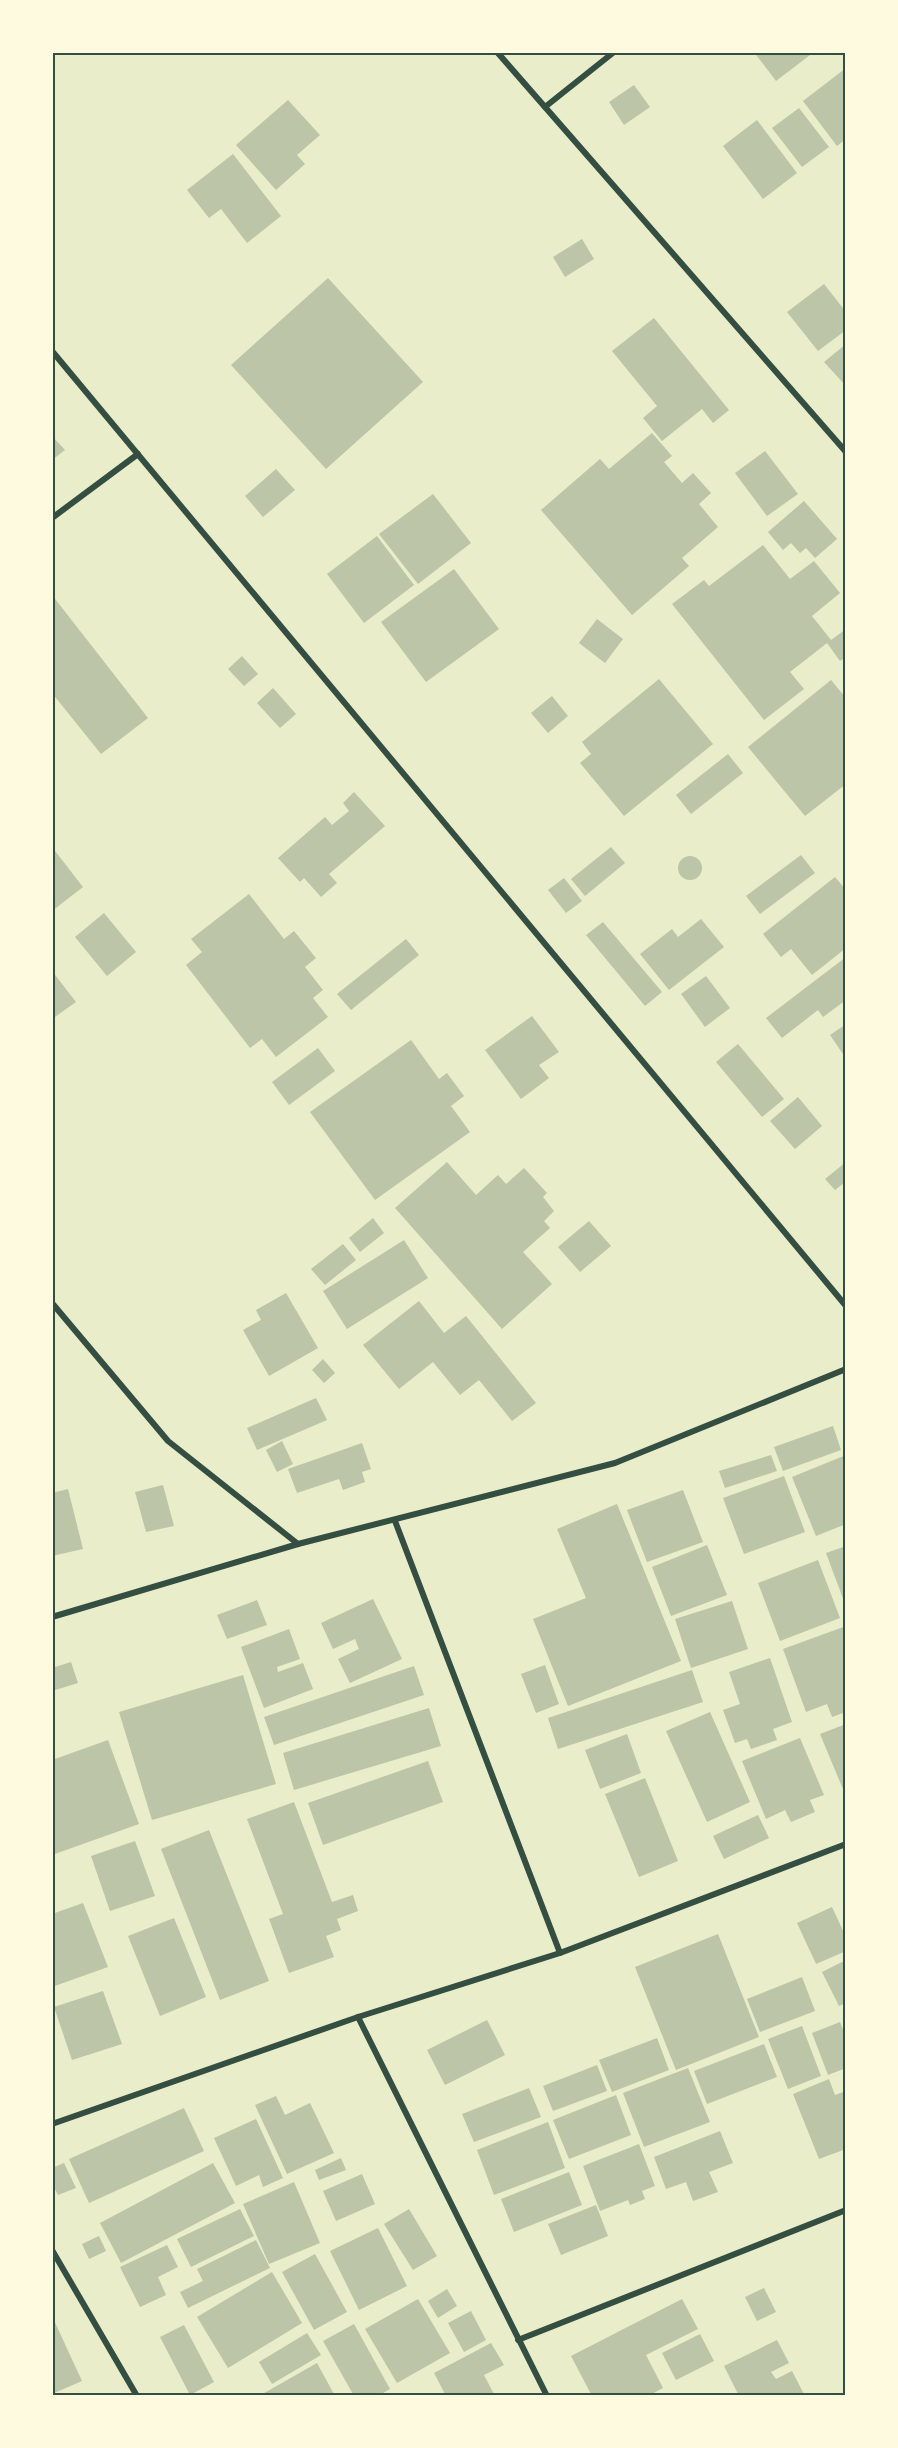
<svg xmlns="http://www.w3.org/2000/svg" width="898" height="2448" font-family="Raleway,sans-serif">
<rect width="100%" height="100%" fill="#e9edc9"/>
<!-- building -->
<g fill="#bcc5a7">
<polygon points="754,52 814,52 776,81"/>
<polygon points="846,68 846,139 837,146 803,101"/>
<polygon points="634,85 650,107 624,125 609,102"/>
<polygon points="288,100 320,135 297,155 305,164 276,190 236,145"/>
<polygon points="799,108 829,147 802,167 772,128"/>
<polygon points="757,120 797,173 763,199 723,146"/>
<polygon points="233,154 281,216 247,243 221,209 209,218 187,190"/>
<polygon points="582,239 594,259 565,277 553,257"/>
<polygon points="328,278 423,382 326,469 231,365"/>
<polygon points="824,284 846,312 846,330 818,351 787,312"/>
<polygon points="654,318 729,410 713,423 702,409 662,441 643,418 657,406 612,351"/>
<polygon points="846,344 846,386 824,362"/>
<polygon points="652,433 672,456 664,462 682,483 693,473 711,493 699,504 718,527 682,558 689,566 632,615 541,510 600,459 609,469"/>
<polygon points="52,436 65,450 52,460"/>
<polygon points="765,451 798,494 767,516 735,473"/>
<polygon points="276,469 295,490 263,517 245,496"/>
<polygon points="433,494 471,543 418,584 379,534"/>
<polygon points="804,501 837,539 815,558 806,548 800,553 791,543 783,550 768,532"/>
<polygon points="377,536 414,585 364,623 327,574"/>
<polygon points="763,545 790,579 814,561 840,593 812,616 831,640 846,629 846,657 840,661 827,643 790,672 804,689 764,720 672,604 704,580 709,586"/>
<polygon points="454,569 499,629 426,682 381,622"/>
<polygon points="52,595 148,718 101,754 52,693"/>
<polygon points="597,619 623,639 605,663 579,643"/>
<polygon points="242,656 258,674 244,686 228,669"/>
<polygon points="659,679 713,744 624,816 580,763 591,754 582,742"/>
<polygon points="831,680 846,698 846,784 805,816 748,747"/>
<polygon points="273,688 296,714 280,728 257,703"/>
<polygon points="552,696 568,716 548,733 531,713"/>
<polygon points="728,754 743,773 691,814 676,795"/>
<polygon points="354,792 385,826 329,874 337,883 321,897 304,878 300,882 278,858 325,817 332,825 349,811 343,803"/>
<polygon points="52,847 83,887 52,911"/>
<polygon points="611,847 625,863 585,896 571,879"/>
<polygon points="801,855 815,873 760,914 746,896"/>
<circle cx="690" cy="868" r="12"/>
<polygon points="835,877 846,890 846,948 812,975 791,949 781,957 763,934"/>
<polygon points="564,878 582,901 566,913 548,890"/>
<polygon points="249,894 284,939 294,931 316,958 305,967 323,990 313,998 328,1017 276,1057 262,1039 250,1048 186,965 202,952 191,939"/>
<polygon points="104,913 136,952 107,976 75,937"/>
<polygon points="701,919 724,947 669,990 640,954 672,929 678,937"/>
<polygon points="603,922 662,992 645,1006 586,935"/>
<polygon points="406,939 419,955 351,1010 337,994"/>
<polygon points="846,957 846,1000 823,1017 818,1010 782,1038 766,1018"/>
<polygon points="52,971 76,1002 52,1019"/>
<polygon points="706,976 730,1008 705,1027 681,994"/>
<polygon points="532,1016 559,1052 539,1065 549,1078 521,1099 485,1050"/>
<polygon points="846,1024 846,1052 843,1054 830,1035"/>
<polygon points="411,1040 439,1079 447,1073 464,1096 451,1106 470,1132 375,1200 310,1112"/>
<polygon points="738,1044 784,1099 762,1117 716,1062"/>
<polygon points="318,1048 335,1071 289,1105 272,1082"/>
<polygon points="798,1097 822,1126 795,1149 770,1121"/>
<polygon points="447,1162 476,1195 498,1175 506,1184 524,1168 547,1193 543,1197 554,1211 544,1221 550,1228 523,1252 552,1284 502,1329 395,1208"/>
<polygon points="846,1162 846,1185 844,1183 835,1190 825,1179"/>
<polygon points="373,1218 384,1233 360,1252 349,1238"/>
<polygon points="589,1221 611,1246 580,1272 558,1247"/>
<polygon points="404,1240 428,1278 347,1329 323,1291"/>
<polygon points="343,1244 356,1260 325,1285 311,1269"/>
<polygon points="286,1293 318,1348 269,1376 243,1330 261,1320 256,1310"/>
<polygon points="419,1301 444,1333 466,1316 536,1403 512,1421 479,1380 460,1395 433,1362 399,1389 363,1345"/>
<polygon points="323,1359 335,1373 324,1383 312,1370"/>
<polygon points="316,1398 327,1420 257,1450 247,1428"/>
<polygon points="833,1426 841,1450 783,1471 774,1447"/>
<polygon points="282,1441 293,1464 277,1472 266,1450"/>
<polygon points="362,1443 371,1469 362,1472 365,1482 343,1490 339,1479 297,1493 288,1469"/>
<polygon points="771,1455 777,1471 725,1488 719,1471"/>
<polygon points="846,1455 846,1524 816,1536 792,1477"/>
<polygon points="784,1476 805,1532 744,1554 723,1498"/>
<polygon points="163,1485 174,1526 146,1532 135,1492"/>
<polygon points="68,1489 83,1549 52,1556 52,1493"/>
<polygon points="683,1490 703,1542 647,1562 627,1510"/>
<polygon points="617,1504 681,1661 568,1706 533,1619 586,1598 557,1529"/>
<polygon points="707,1545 727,1595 671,1616 652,1567"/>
<polygon points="846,1546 846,1604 845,1604 826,1553"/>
<polygon points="818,1560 840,1618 780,1641 758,1583"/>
<polygon points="373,1599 402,1659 350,1683 338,1659 359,1649 355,1639 333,1649 321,1623"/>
<polygon points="257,1600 267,1625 227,1639 217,1615"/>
<polygon points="732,1601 748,1649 691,1668 675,1619"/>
<polygon points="846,1626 846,1712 832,1717 827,1704 806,1712 783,1649"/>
<polygon points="289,1629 300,1659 277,1667 278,1672 303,1663 313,1689 264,1708 241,1647"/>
<polygon points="770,1658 792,1722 773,1729 777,1740 751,1749 747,1739 735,1743 723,1710 740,1704 729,1672"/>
<polygon points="71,1662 78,1683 52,1691 52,1668"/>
<polygon points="545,1665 559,1704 536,1713 521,1674"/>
<polygon points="414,1666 424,1695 274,1745 264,1717"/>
<polygon points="692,1670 703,1702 558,1749 548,1718"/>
<polygon points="243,1675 276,1784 152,1820 119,1712"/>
<polygon points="429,1708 441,1746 294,1790 283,1753"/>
<polygon points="710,1712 750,1802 707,1822 666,1731"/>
<polygon points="846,1724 846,1794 845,1794 820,1734"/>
<polygon points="627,1734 641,1773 600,1789 585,1750"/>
<polygon points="800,1738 824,1795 810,1800 815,1812 791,1822 785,1810 766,1819 742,1761"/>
<polygon points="108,1740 139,1824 52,1855 52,1760"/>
<polygon points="428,1761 443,1802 323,1845 308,1803"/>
<polygon points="645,1778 678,1861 639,1877 605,1794"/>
<polygon points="294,1802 332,1902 353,1895 358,1911 337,1919 341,1930 326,1936 334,1957 289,1973 269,1919 283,1914 247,1819"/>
<polygon points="758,1815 769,1838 724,1859 713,1836"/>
<polygon points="209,1830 269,1981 220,2000 161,1849"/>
<polygon points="135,1841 155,1896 110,1911 91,1856"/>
<polygon points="83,1903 108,1967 52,1987 52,1914"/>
<polygon points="832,1907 846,1937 846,1951 816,1964 797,1923"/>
<polygon points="174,1918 206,1997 160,2016 128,1936"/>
<polygon points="718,1934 759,2037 676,2070 635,1967"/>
<polygon points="846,1960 846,2003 839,2006 822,1972"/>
<polygon points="802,1977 815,2011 760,2032 747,1999"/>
<polygon points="103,1991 122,2044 72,2060 54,2007"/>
<polygon points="487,2020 505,2055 445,2085 427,2050"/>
<polygon points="840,2022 846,2037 846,2068 828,2075 812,2033"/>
<polygon points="802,2026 821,2076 788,2089 768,2039"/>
<polygon points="657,2038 669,2070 612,2092 599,2060"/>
<polygon points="764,2044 777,2077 707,2104 694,2071"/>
<polygon points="597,2065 607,2091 553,2111 543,2086"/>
<polygon points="688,2068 710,2122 644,2147 623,2093"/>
<polygon points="829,2079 835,2095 846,2091 846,2149 819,2159 793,2094"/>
<polygon points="529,2088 541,2117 474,2142 462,2114"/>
<polygon points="616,2095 631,2135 569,2159 553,2120"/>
<polygon points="276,2096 285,2115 310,2103 334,2153 287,2174 255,2105"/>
<polygon points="184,2108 204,2151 89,2203 69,2159"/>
<polygon points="256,2119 283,2178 263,2187 259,2175 236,2186 214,2138"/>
<polygon points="548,2122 565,2168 494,2195 477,2150"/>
<polygon points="720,2131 733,2163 709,2172 718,2192 693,2201 686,2182 666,2189 654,2157"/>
<polygon points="639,2144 655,2186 642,2191 645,2199 630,2205 628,2200 600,2211 583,2166"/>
<polygon points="341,2158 346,2170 319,2180 315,2170"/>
<polygon points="64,2163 76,2188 58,2195 52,2183 52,2168"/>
<polygon points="213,2163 235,2203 121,2263 100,2223"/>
<polygon points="569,2172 582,2205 514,2232 501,2199"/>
<polygon points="362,2174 375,2204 336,2221 323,2191"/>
<polygon points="294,2182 320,2243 269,2264 243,2204"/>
<polygon points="596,2205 608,2236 561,2255 548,2224"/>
<polygon points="240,2209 254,2236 191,2267 177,2239"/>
<polygon points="409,2209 437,2256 413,2270 384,2224"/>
<polygon points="378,2228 407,2286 359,2310 330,2251"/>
<polygon points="99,2236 106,2251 89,2259 82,2244"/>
<polygon points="256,2240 270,2268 188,2308 180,2292 203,2281 197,2269"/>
<polygon points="167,2245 178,2267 158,2277 166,2295 140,2307 120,2267"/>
<polygon points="315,2254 347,2312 314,2330 282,2272"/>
<polygon points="272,2272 302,2323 228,2368 197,2317"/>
<polygon points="764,2288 776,2312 757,2321 745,2297"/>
<polygon points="447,2289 457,2306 438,2318 428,2301"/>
<polygon points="418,2299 450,2353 397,2383 365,2329"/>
<polygon points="682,2299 698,2329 646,2355 663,2388 648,2396 592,2396 571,2356"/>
<polygon points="471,2311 486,2340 464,2352 448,2323"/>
<polygon points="52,2316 82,2381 52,2394"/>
<polygon points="354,2324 390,2389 378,2396 354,2396 323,2341"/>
<polygon points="184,2325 214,2382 190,2395 160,2337"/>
<polygon points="307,2333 321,2355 272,2384 259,2362"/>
<polygon points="700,2334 714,2361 676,2380 662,2353"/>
<polygon points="777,2340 789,2363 771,2372 776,2379 792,2371 805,2396 739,2396 724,2366"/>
<polygon points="491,2343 504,2365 484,2375 495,2396 446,2396 434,2373"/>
<polygon points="317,2363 335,2396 259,2396"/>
</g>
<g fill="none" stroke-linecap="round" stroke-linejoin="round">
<!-- minor -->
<g stroke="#344e41" stroke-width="6">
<polyline points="497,52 846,452"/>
<polyline points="545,107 614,52"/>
<polyline points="52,351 846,1306"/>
<polyline points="52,518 138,454"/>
<polyline points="52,1303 168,1441 298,1544"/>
<polyline points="395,1521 560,1953"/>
<polyline points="52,1617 298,1544 615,1463 846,1369"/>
<polyline points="358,2017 547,2396"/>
<polyline points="52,2124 358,2017 560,1953 846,1844"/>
<polyline points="52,2250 137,2396"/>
<polyline points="518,2340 846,2210"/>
</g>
</g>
<!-- border -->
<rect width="898" height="2448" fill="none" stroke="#fefae0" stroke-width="108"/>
<rect x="54" y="54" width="790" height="2340" fill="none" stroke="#344e41" stroke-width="2"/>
</svg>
